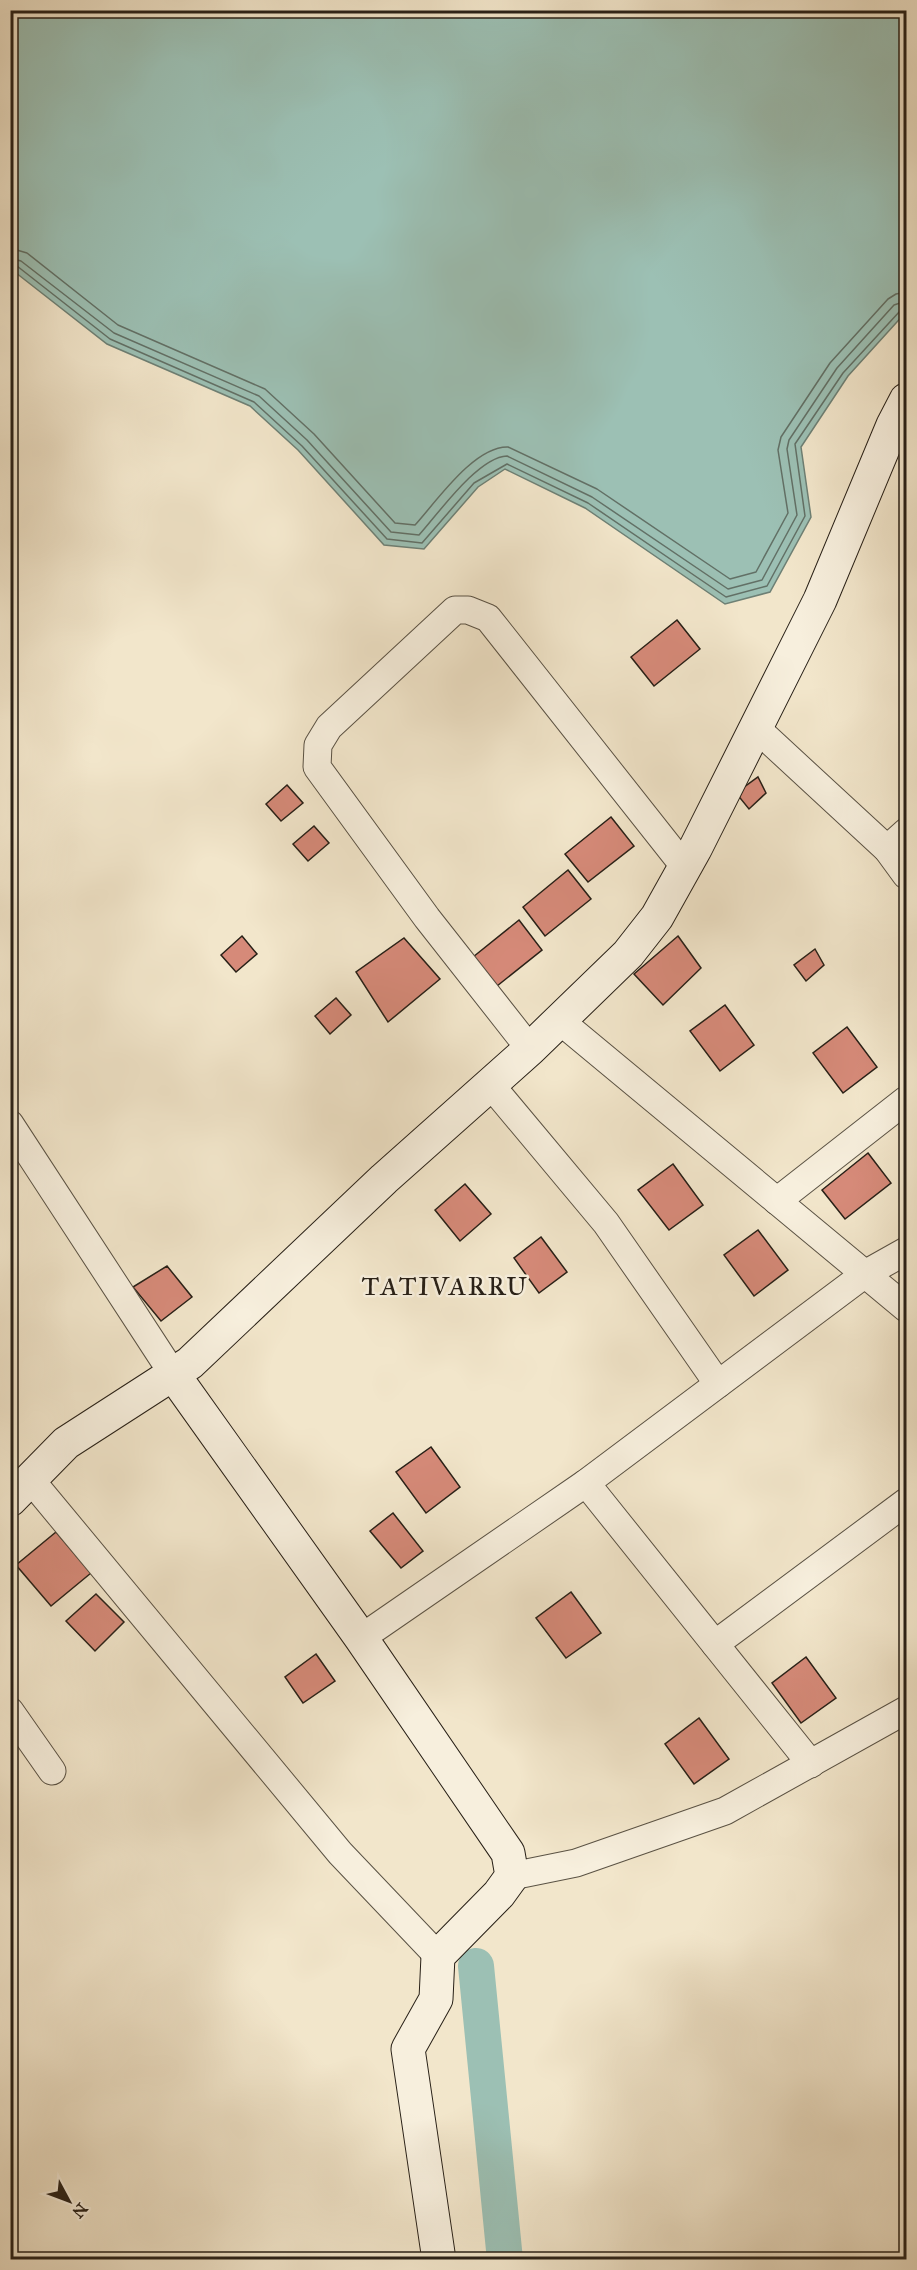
<svg xmlns="http://www.w3.org/2000/svg" width="917" height="2270" font-family="'IM FELL Great Primer',serif">
<rect width="100%" height="100%" fill="#f2e6cb"/>
<filter id="stains"><feTurbulence type="fractalNoise" baseFrequency=".00333" numOctaves="4"/><feColorMatrix values="0 0 0 0 .2 0 0 0 0 .09 0 0 0 0 .02 0 0 0 .5 -.17"/></filter>
<radialGradient id="worn" r=".72"><stop offset=".6" stop-color="#630" stop-opacity="0"/><stop offset="1" stop-color="#630" stop-opacity=".3"/></radialGradient>
<!-- water -->
<polygon fill="#9cc0b4" stroke="#6e8075" stroke-width="1.5" points="11,10 906,11 906,312 848,376 801,447 811,517 770,592 725,604 585,508 505,469 478,487 424,549 384,545 298,450 250,406 107,344 11,269"/>
<g fill="none" stroke-linecap="round" stroke-linejoin="round">
<!-- shore -->
<g stroke="#627066" stroke-width="1.5">
<path d="M10 248 27 253 118 325 265 389 314 434 395 523 415 525C436 502 474 446 508 447L597 489 730 579 756 572 788 513 778 450 781 437 830 363 888 299 896 294 906 292"/>
<path d="M10 258 21 261 114 333 259 396 307 440 391 532 419 535C438 514 478 457 507 456L592 497 728 589 762 580 797 515 787 449 789 440 837 368 894 305 906 301"/>
<polyline points="10,265 17,266 110,339 254,402 302,446 387,539 422,543 474,483 507,464 588,503 726,597 767,586 805,516 795,444 843,373 900,311 906,309"/>
</g>
<!-- canal -->
<polyline stroke="#9cc0b4" stroke-width="36" points="476,1966 505,2260"/>
</g>
<!-- building -->
<g fill="#d68a79" stroke="#282017" stroke-width="1.5">
<polygon points="677,620 700,649 654,686 631,657"/>
<polygon points="758,777 766,793 749,809 736,793"/>
<polygon points="287,785 303,803 281,821 266,804"/>
<polygon points="611,817 634,846 588,882 565,854"/>
<polygon points="314,826 329,843 308,861 293,844"/>
<polygon points="568,870 591,899 545,936 523,907"/>
<polygon points="519,920 542,950 497,986 473,957"/>
<polygon points="242,936 257,954 236,972 221,955"/>
<polygon points="678,936 701,968 663,1005 634,974"/>
<polygon points="404,938 440,979 388,1022 356,972"/>
<polygon points="815,949 824,965 806,981 794,965"/>
<polygon points="336,998 351,1015 330,1034 315,1016"/>
<polygon points="725,1005 754,1045 720,1071 690,1031"/>
<polygon points="847,1027 877,1067 843,1093 813,1053"/>
<polygon points="868,1153 891,1183 845,1219 822,1190"/>
<polygon points="673,1164 703,1205 669,1230 638,1190"/>
<polygon points="465,1184 491,1214 460,1241 435,1210"/>
<polygon points="758,1230 788,1270 754,1296 724,1255"/>
<polygon points="541,1237 567,1272 539,1293 514,1258"/>
<polygon points="167,1266 192,1297 161,1321 133,1287"/>
<polygon points="431,1447 460,1487 426,1513 396,1472"/>
<polygon points="393,1513 423,1551 401,1568 370,1531"/>
<polygon points="56,1532 91,1573 51,1606 16,1565"/>
<polygon points="571,1592 601,1633 566,1658 536,1618"/>
<polygon points="96,1594 124,1622 95,1651 66,1621"/>
<polygon points="316,1654 335,1681 303,1703 285,1677"/>
<polygon points="806,1657 836,1698 801,1723 772,1683"/>
<polygon points="699,1718 729,1759 694,1784 665,1744"/>
<polygon points="10,1748 16,1753 10,1760"/>
</g>
<g fill="none" stroke-linecap="round" stroke-linejoin="round">
<!-- street casing -->
<g stroke="#5a5244" stroke-width="29">
<g id="street">
<polyline points="756,728 887,849 906,875"/>
<polyline points="887,849 906,832"/>
<polyline points="559,1020 906,1308"/>
<polyline points="530,1049 427,918 317,767 318,745 329,727 455,610 468,610 488,618 684,866"/>
<polyline points="489,1083 606,1223 718,1384"/>
<polyline points="10,1124 173,1374"/>
<polyline points="777,1201 906,1100"/>
<polyline points="30,1479 340,1853 438,1956"/>
<polyline points="586,1483 811,1764"/>
<polyline points="361,1638 586,1483 865,1274 906,1251"/>
<polyline points="715,1644 906,1502"/>
<polyline points="10,1711 52,1771"/>
<polyline points="512,1876 576,1863 725,1811 906,1710"/>
</g>
</g>
<!-- secondary casing -->
<g stroke="#282017" stroke-width="35">
<g id="secondary">
<polyline points="173,1374 361,1638 508,1853 512,1876 499,1894 438,1956 436,1999 408,2049 439,2260"/>
<polyline points="10,1500 66,1443 190,1363 384,1179 530,1049 628,954 657,917 695,849 820,600 893,425 906,400"/>
</g>
</g>
<!-- street -->
<use href="#street" stroke="#f7efdd" stroke-width="27"/>
<!-- secondary -->
<use href="#secondary" stroke="#f7efdd" stroke-width="33"/>
</g>
<g text-anchor="middle" dominant-baseline="central" stroke-width="5" stroke-linejoin="round" paint-order="stroke">
<!-- quarter labels -->
<g font-size="26" letter-spacing="1.5" fill="#282017" stroke="#f7efdd">
<text x="445" y="1286">TATIVARRU</text>
</g>
</g>
<!-- margin -->
<rect width="917" height="2270" fill="none" stroke="#f2e6cb" stroke-width="36"/>
<rect x="12" y="12" width="893" height="2246" fill="none" stroke="#282017" stroke-width="3"/>
<rect x="18" y="18" width="881" height="2234" fill="none" stroke="#282017" stroke-width="1.5"/>
<!-- north arrow -->
<g transform="translate(69 2201) rotate(131)" stroke="#f7efdd" stroke-width="4.5" paint-order="stroke">
<path d="M0-4.5L10 22L0 15L-10 22Z" fill="#282017"/>
<text y="-9" font-size="16" font-weight="bold" text-anchor="middle" fill="#282017">N</text>
</g>
<rect width="100%" height="100%" filter="url(#stains)"/>
<rect width="100%" height="100%" fill="url(#worn)"/>
</svg>
